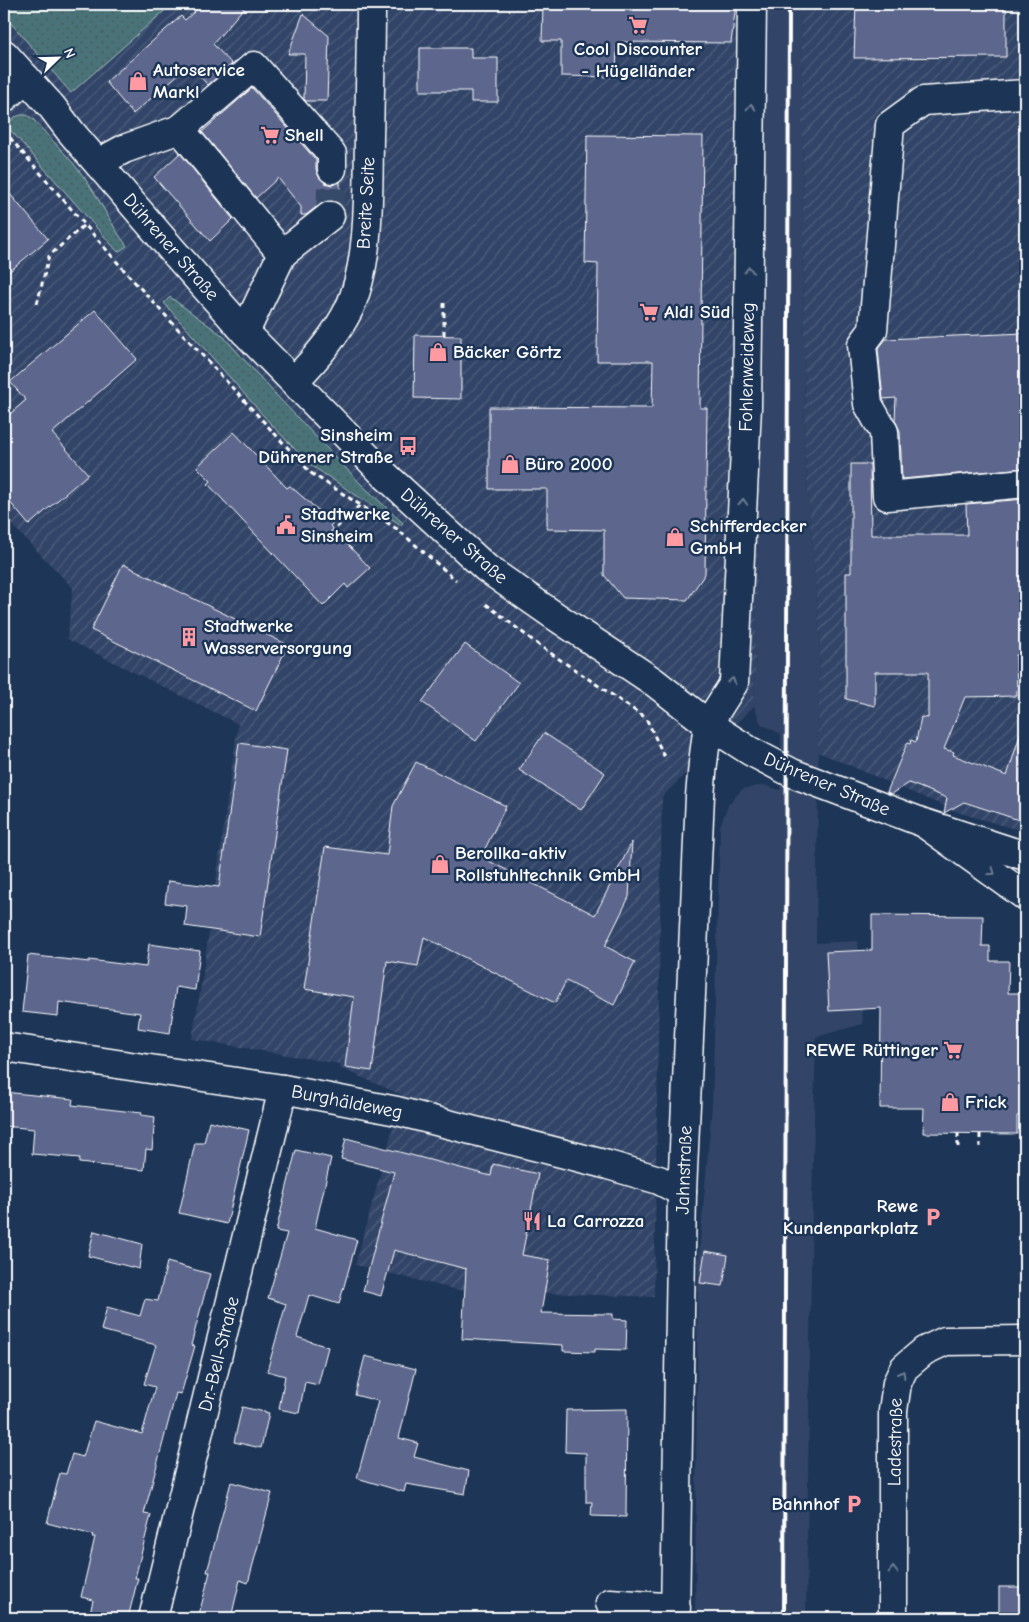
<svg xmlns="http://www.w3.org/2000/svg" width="1029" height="1622" font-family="'Comic Neue',sans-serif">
<defs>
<pattern id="industrial-furrows" width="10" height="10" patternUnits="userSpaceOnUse" patternTransform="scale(1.25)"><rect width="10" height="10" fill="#304467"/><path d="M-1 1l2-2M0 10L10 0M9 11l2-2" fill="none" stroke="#4f607e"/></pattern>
<pattern id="grass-dots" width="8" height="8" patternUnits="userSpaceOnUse" patternTransform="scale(1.25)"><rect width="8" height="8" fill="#4a7378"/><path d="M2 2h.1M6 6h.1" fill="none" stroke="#4b5a5b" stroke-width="1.8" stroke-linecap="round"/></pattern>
</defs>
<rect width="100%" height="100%" fill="#1d3557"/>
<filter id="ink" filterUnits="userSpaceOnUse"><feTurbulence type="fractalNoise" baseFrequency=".02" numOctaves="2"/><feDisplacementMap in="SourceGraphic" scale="10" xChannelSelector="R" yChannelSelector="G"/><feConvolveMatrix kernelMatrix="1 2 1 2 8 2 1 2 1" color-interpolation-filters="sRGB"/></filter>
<g filter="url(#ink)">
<!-- built -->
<polygon fill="#304467" points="764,4 801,4 805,454 820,642 816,943 858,941 863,1024 816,1037 812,1206 806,1618 695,1618 698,1267 712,1105 720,826 728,805 742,789 764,785 780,790 781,734 761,724 754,706 763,367"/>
<!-- industrial -->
<g fill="url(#industrial-furrows)">
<polygon points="4,4 764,4 763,367 754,706 662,797 654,1297 457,1290 355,1265 402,1095 340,1068 340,1064 192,1039 202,980 238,724 67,639 73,588 4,517"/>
<polygon points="801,4 1025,4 1025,832 960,813 818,752 820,642 805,454"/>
</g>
<!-- grass -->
<g fill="url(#grass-dots)" stroke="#a4b9bc">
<polygon points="4,4 172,4 71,93 4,15"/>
<path d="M21 115H27L33 119C50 139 71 158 86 180 101 201 111 225 127 246L118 252 6 125 15 117Z"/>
<polygon points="170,297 222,335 277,396 361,484 403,523 401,525 309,464 270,423 164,303"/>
</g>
<!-- building -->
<g fill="#5d668d" stroke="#fff">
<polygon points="203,4 247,4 213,44 232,64 208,85 189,65 133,114 106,82 181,16 185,20"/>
<polygon points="543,4 736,4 731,43 617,42 616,77 561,76 561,41 542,41"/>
<polygon points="856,4 1006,4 1006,57 854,58"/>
<polygon points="303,14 329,36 327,101 306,101 304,99 305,54 288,54"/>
<polygon points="420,48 471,48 471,58 498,58 498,102 471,102 471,91 420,91"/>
<polygon points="252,88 316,160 316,169 319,177 325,183 332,185 340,182 340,204 335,201 327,201 320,204 306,215 301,215 301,207 278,178 256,198 202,132"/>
<polygon points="587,135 703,136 700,408 707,408 705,574 687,600 623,598 604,575 604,530 547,529 547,489 489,489 489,407 652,408 653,361 597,361 598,264 585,263"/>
<polygon points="180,153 233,219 210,241 154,177"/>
<polygon points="4,187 48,239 4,276"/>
<polygon points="95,310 137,359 52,433 88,474 29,525 4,495 4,419 26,400 10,382"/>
<polygon points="1025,333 1025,468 902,479 900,431 895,420 896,398 883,399 878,349 886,339"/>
<polygon points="415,335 461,336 461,399 414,398"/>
<polygon points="234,432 287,488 290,486 333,523 330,526 370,568 348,588 345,584 323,606 208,484 211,481 197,467"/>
<polygon points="851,464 870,464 871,535 967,535 966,504 1025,499 1025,655 1016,655 1017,696 965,697 944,749 954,752 953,755 1007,776 1021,732 1025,733 1025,822 964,802 944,813 947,798 909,783 892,794 887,792 907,743 910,744 911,740 916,742 921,717 928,718 928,672 875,672 875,706 846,699 846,573 851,573"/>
<polygon points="123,564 288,645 256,711 91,630"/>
<polygon points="465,644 519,683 476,741 422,702"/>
<polygon points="544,733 605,773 581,810 519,770"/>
<polygon points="239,743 287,750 260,937 185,926 187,906 165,903 168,881 219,887"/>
<polygon points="416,762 506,806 481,857 595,915 632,842 629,897 605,946 635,962 614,1005 566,981 555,1003 424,937 418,966 387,961 372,1071 345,1067 354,997 304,989 325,847 387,855 393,806"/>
<polygon points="872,915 983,916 982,946 990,946 990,961 1009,961 1008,993 1025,993 1025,1115 1017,1116 1017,1134 923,1133 924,1108 880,1108 881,1008 829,1011 826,952 872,950"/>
<polygon points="149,944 200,951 195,990 176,987 170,1033 138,1028 140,1013 59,1002 58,1016 22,1012 28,955 89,962 89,960 146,967"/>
<polygon points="4,1092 73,1099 72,1105 142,1113 141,1115 155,1117 152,1150 146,1149 144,1170 79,1163 80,1158 32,1154 34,1129 4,1126"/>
<polygon points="209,1121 249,1130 227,1224 179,1213 195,1143 204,1143"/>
<polygon points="346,1138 491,1176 493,1164 538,1174 522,1255 550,1260 541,1313 613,1314 613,1319 627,1320 626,1350 595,1349 595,1352 563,1351 563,1345 462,1339 466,1269 394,1250 381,1296 363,1291 394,1172 341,1159"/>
<polygon points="296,1150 331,1158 315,1228 357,1240 339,1304 309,1295 297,1337 328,1347 318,1385 305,1382 299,1413 279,1409 285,1376 267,1371 286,1304 268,1298 287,1233 276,1231"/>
<polygon points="94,1231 142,1244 139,1269 88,1256"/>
<polygon points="705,1251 728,1255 723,1286 700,1283"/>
<polygon points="167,1262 210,1274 191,1345 195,1346 181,1394 176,1393 144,1514 151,1515 135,1578 138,1578 128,1618 89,1618 93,1600 81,1597 95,1537 92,1537 93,1535 47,1523 60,1473 66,1474 72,1454 83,1457 94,1421 142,1434 155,1387 144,1384 156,1345 101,1330 107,1307 140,1316 145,1299 158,1301"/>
<polygon points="365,1356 416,1369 399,1438 418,1443 414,1457 469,1471 465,1494 406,1484 404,1492 357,1478 378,1401 355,1395"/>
<polygon points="242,1407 269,1413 261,1448 234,1442"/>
<polygon points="627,1409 626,1517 591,1516 592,1502 586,1502 586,1453 565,1452 566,1410"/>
<polygon points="231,1482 272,1493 248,1583 240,1580 231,1618 198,1618 210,1572 207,1572"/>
<rect x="999" y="1587" width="26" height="31"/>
</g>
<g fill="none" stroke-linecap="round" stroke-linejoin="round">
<!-- minor-tunnel -->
<polyline stroke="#344968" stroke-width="28" stroke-dasharray="28 14" stroke-linecap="butt" points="330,216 332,169"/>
<!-- minor casing -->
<g stroke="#fff" stroke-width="31">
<g id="minor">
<polyline points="1025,94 923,101 890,125 873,330 862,345 868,404 884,432 887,496 1025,483"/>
<polyline points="4,98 26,78"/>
<polyline points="180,129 254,66 332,154 332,169"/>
<polyline points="98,163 124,149 180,129 282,254 245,332"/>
<polyline points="282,254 330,216"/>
<path d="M294 381C316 359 335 337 349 309 371 262 368 188 369 137 370 92 371 48 371 4"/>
<polyline points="929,827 1025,896"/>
<polyline points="4,1047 283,1089 397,1111 608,1165 659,1180 682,1192"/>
<polyline points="610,1603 676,1608"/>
<polyline points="153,1618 283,1089"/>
<polyline points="675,1618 682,1192 700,796 703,763 708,724 734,683 747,407 752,4"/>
<polyline points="893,1618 893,1411 897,1383 904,1368 924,1351 945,1341 1025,1340"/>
</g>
</g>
<!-- major casing -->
<g stroke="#fff" stroke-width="31">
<polyline id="major" points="4,54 52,107 71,132 173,251 245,332 386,476 486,568 552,614 654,682 708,724 750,751 792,773 924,823 1025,856"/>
</g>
<!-- path -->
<g stroke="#fff" stroke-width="3" stroke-dasharray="5 4" stroke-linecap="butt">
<polyline points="4,131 130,277 311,473 397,529 456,580"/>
<polyline points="37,304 49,256 84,225"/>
<polyline points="444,335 444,299"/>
<polyline points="330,534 360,505"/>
<polyline points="486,604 540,646 646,718 666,760"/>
<polyline points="958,1133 958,1147"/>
<polyline points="980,1134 980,1147"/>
</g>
<!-- minor -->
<use href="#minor" stroke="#1d3557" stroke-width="28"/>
<!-- major -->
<use href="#major" stroke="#1d3557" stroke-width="28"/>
<!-- rail -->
<path stroke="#fff" stroke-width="4" d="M784 1618C787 1080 786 542 789 4"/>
</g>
<!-- one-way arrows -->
<defs><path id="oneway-chevron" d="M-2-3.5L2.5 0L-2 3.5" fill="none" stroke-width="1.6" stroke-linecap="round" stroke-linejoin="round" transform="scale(1.25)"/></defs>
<g stroke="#6c7c92">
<use href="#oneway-chevron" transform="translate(751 107) rotate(-89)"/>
<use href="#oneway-chevron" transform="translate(749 270) rotate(-89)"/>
<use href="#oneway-chevron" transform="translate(743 502) rotate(-87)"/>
<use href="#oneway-chevron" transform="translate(732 681) rotate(-74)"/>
<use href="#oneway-chevron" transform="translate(992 872) rotate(35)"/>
<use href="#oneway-chevron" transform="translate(902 1374) rotate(-60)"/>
<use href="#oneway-chevron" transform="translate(893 1570) rotate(-90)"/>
</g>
</g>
<!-- icons -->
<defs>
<g id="supermarket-bare" transform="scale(1.5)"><path d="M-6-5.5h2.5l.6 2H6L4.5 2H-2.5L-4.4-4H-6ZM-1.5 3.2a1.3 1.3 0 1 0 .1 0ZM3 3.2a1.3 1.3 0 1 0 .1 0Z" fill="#ff9aa2" stroke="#1d3557" stroke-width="2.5" paint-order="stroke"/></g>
<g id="shop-bare" transform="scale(1.5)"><path d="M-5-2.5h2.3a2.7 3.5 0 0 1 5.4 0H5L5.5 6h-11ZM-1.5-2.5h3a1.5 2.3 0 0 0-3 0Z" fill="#ff9aa2" stroke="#1d3557" stroke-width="2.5" paint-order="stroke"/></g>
<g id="bus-bare" transform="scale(1.5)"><path d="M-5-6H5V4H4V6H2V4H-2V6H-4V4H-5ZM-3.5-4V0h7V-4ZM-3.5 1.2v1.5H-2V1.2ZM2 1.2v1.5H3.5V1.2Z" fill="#ff9aa2" stroke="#1d3557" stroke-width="2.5" paint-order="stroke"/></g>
<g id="civic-bare" transform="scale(1.5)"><path d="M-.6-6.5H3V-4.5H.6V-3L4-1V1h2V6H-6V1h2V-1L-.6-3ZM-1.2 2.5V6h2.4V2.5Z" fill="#ff9aa2" stroke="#1d3557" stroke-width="2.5" paint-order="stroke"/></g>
<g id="building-bare" transform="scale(1.5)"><path d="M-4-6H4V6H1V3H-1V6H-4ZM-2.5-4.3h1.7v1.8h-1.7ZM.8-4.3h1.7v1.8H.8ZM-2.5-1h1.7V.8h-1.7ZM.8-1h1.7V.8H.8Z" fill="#ff9aa2" stroke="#1d3557" stroke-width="2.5" paint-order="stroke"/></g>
<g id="parking-bare" transform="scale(1.5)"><path d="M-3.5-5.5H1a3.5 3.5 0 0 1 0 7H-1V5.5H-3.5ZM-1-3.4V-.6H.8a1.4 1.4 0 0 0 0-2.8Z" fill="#ff9aa2" stroke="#1d3557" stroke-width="2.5" paint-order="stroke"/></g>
<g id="restaurant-bare" transform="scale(1.5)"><path d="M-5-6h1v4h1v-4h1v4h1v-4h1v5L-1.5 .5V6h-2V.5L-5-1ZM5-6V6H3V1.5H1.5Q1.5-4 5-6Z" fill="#ff9aa2" stroke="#1d3557" stroke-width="2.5" paint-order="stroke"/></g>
</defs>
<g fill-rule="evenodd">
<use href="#supermarket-bare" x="638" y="25"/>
<use href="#shop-bare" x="138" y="81"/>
<use href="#supermarket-bare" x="270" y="135"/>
<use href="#supermarket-bare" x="649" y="312"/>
<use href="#shop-bare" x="438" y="352"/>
<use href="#bus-bare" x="408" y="446"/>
<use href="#shop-bare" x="510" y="464"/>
<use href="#civic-bare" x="286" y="525"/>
<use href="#shop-bare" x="675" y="537"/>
<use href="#building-bare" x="189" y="637"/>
<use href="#shop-bare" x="440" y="864"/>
<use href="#supermarket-bare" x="953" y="1050"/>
<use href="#shop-bare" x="950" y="1102"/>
<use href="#parking-bare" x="933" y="1217"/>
<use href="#restaurant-bare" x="532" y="1221"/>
<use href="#parking-bare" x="854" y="1504"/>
</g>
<g text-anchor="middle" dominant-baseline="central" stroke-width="5" stroke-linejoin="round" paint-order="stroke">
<!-- poi labels -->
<g font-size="19" font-weight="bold" fill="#fff" stroke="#1d3557" text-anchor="start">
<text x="638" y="49" text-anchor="middle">Cool Discounter<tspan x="638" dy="22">- Hügelländer</tspan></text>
<text x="153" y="70">Autoservice<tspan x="153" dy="22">Markl</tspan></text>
<text x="285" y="135">Shell</text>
<text x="664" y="312">Aldi Süd</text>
<text x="453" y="352">Bäcker Görtz</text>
<text x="393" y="435" text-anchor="end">Sinsheim<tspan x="393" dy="22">Dührener Straße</tspan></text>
<text x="525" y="464">Büro 2000</text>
<text x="301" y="514">Stadtwerke<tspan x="301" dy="22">Sinsheim</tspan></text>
<text x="690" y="526">Schifferdecker<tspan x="690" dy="22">GmbH</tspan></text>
<text x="204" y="626">Stadtwerke<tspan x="204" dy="22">Wasserversorgung</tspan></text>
<text x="455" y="853">Berollka-aktiv<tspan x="455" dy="22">Rollstuhltechnik GmbH</tspan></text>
<text x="938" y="1050" text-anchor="end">REWE Rüttinger</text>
<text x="965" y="1102">Frick</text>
<text x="918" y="1206" text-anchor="end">Rewe<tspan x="918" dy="22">Kundenparkplatz</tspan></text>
<text x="547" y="1221">La Carrozza</text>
<text x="839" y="1504" text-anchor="end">Bahnhof</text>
</g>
<!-- street labels -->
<g font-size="19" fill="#fff" stroke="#1d3557">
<text transform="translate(366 203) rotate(-87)">Breite Seite</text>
<text transform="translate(171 247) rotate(49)">Dührener Straße</text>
<text transform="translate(747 367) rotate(-89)">Fohlenweideweg</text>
<text transform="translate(454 536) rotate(41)">Dührener Straße</text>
<text transform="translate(827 784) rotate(23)">Dührener Straße</text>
<text transform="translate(347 1102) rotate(11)">Burghäldeweg</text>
<text transform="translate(684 1170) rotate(-88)">Jahnstraße</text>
<text transform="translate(219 1354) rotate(-76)">Dr.-Bell-Straße</text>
<text transform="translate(895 1442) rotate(-89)">Ladestraße</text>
</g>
</g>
<!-- margin -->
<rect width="1029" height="1622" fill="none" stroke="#1d3557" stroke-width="20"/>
<rect x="10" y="10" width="1009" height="1602" fill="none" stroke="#fff" stroke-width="2" filter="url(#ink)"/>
<!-- north arrow -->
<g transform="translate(58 58) rotate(67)" stroke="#1d3557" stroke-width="4" paint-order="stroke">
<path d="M0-4L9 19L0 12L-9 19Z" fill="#ffffff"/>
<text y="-8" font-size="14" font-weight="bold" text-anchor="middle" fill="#ffffff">N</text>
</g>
</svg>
